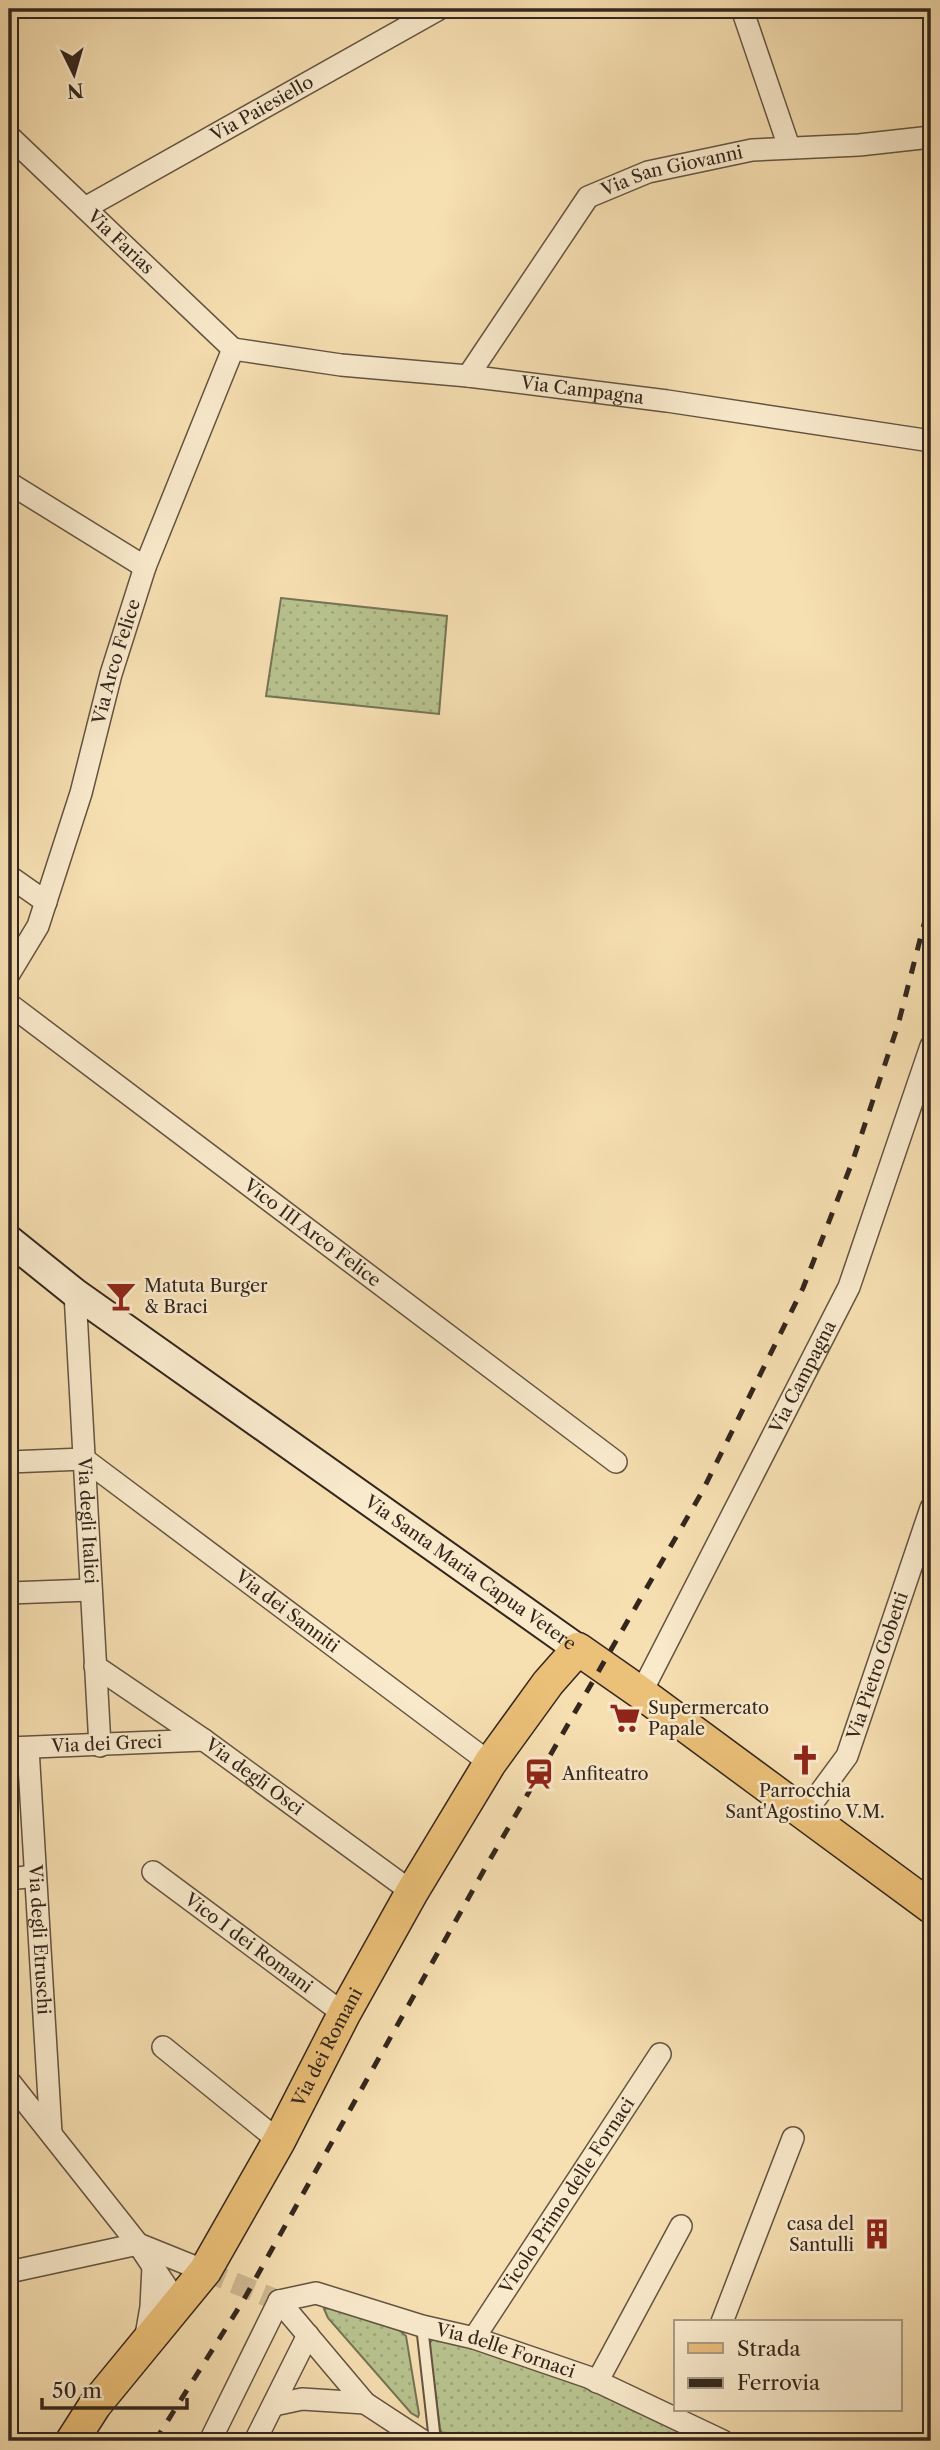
<svg xmlns="http://www.w3.org/2000/svg" width="940" height="2450" font-family="'Libre Caslon Text',serif">
<defs>
<pattern id="grass-dots" width="8" height="8" patternUnits="userSpaceOnUse" patternTransform="scale(1.75)"><rect width="8" height="8" fill="#b8c38f"/><path d="M2 2h.1M6 6h.1" fill="none" stroke="#9fa77b" stroke-width="1.8" stroke-linecap="round"/></pattern>
</defs>
<rect width="100%" height="100%" fill="#f6dfb1"/>
<filter id="stains"><feTurbulence type="fractalNoise" baseFrequency=".00286" numOctaves="4"/><feColorMatrix values="0 0 0 0 .2 0 0 0 0 .09 0 0 0 0 .02 0 0 0 .5 -.17"/></filter>
<radialGradient id="worn" r=".72"><stop offset=".6" stop-color="#630" stop-opacity="0"/><stop offset="1" stop-color="#630" stop-opacity=".3"/></radialGradient>
<!-- grass -->
<g fill="url(#grass-dots)" stroke="#767456" stroke-width="2">
<polygon points="281,598 447,616 439,714 266,696"/>
<polygon points="329,2308 399,2330 406,2336 419,2414 418,2417 411,2413 328,2318 324,2309"/>
<polygon points="433,2339 455,2340 593,2388 707,2441 446,2441 440,2429 429,2344"/>
</g>
<g fill="none" stroke-linecap="round" stroke-linejoin="round">
<!-- minor-tunnel -->
<polyline stroke="#cfba93" stroke-width="21" stroke-dasharray="21 10" stroke-linecap="butt" points="205,2271 279,2301"/>
<!-- service casing -->
<g stroke="#645442" stroke-width="14">
<polyline id="service" points="422,2326 435,2441"/>
</g>
<!-- minor casing -->
<g stroke="#645442" stroke-width="24">
<g id="minor">
<polyline points="742,9 789,147"/>
<path id="s1" d="M9 136 233 349"/>
<path id="s2" d="M85 208 439 9"/>
<path id="s3" d="M233 349 341 365 468 376 667 401 931 441"/>
<path id="s4" d="M468 376 588 197 648 172 752 150 859 145 931 137"/>
<polyline points="9,483 145,567"/>
<polyline points="9,876 46,902"/>
<path id="s5" d="M9 974 38 926 81 793 111 674 145 567 233 349"/>
<path id="s6" d="M9 1004 616 1462"/>
<path id="s7" d="M75 1293 100 1746"/>
<path id="s8" d="M9 1462 84 1459 490 1763"/>
<polyline points="9,1593 91,1590"/>
<path id="s9" d="M95 1666 204 1740 412 1892"/>
<path id="s10" d="M641 1693 849 1287 931 1046"/>
<path id="s11" d="M9 1748 204 1740"/>
<path id="s12" d="M28 1748 51 2133"/>
<path id="s13" d="M805 1813 847 1756 931 1508"/>
<path id="s14" d="M153 1872 344 2014"/>
<polyline points="9,1879 35,1876"/>
<polyline points="163,2047 279,2141"/>
<polyline points="9,2081 138,2244 178,2304"/>
<polyline points="138,2244 205,2271"/>
<polyline points="9,2272 138,2244"/>
<path id="s15" d="M279 2301 316 2293 422 2326 474 2338 588 2377 723 2441"/>
<polyline points="279,2301 365,2403 423,2441"/>
<polyline points="722,2322 793,2138"/>
<path id="s16" d="M474 2338 660 2054"/>
<polyline points="145,2341 151,2307 153,2266"/>
<polyline points="597,2382 681,2226"/>
<polyline points="274,2405 302,2399 365,2403"/>
<polyline points="210,2441 279,2301"/>
<polyline points="255,2441 308,2335"/>
</g>
</g>
<!-- secondary casing -->
<g stroke="#34261d" stroke-width="32">
<g id="secondary">
<path id="s17" d="M9 1240 75 1293 578 1649"/>
</g>
</g>
<!-- primary casing -->
<g stroke="#34261d" stroke-width="35">
<g id="primary">
<path id="s18" d="M72 2441 95 2405 205 2271 279 2141 344 2014 412 1892 490 1763 548 1683 578 1649 641 1693 931 1907"/>
</g>
</g>
<!-- service -->
<use href="#service" stroke="#f9eacc" stroke-width="10"/>
<!-- minor -->
<use href="#minor" stroke="#f9eacc" stroke-width="21"/>
<!-- secondary -->
<use href="#secondary" stroke="#f9eacc" stroke-width="28"/>
<!-- primary -->
<use href="#primary" stroke="#ebc078" stroke-width="32"/>
<!-- rail -->
<polyline stroke="#34261d" stroke-width="5" stroke-dasharray="12 12" stroke-linecap="butt" points="155,2441 243,2301 488,1863 702,1492 803,1288 853,1160 898,1025 931,897"/>
</g>
<!-- icons -->
<defs>
<g id="bar-bare" transform="scale(2.415)"><path d="M-6-5H6L.8 .8V4.5H3.5V6h-7V4.5H-.8V.8Z" fill="#8f2418" stroke="#f9eacc" stroke-width="2.5" paint-order="stroke"/></g>
<g id="supermarket-bare" transform="scale(2.415)"><path d="M-6-5.5h2.5l.6 2H6L4.5 2H-2.5L-4.4-4H-6ZM-1.5 3.2a1.3 1.3 0 1 0 .1 0ZM3 3.2a1.3 1.3 0 1 0 .1 0Z" fill="#8f2418" stroke="#f9eacc" stroke-width="2.5" paint-order="stroke"/></g>
<g id="church-bare" transform="scale(2.415)"><path d="M-1.2-6h2.4v3.5h3.3v2.4h-3.3V6h-2.4V-.1h-3.3v-2.4h3.3Z" fill="#8f2418" stroke="#f9eacc" stroke-width="2.5" paint-order="stroke"/></g>
<g id="station-bare" transform="scale(2.415)"><path d="M-3-6H3Q5-6 5-4V2Q5 4 3 4L4.5 6H3L1.5 4h-3L-3 6H-4.5L-3 4Q-5 4-5 2V-4Q-5-6-3-6ZM-3.5-4v3h7v-3ZM-3.5 1v1.5H-2V1ZM2 1v1.5H3.5V1Z" fill="#8f2418" stroke="#f9eacc" stroke-width="2.5" paint-order="stroke"/></g>
<g id="building-bare" transform="scale(2.415)"><path d="M-4-6H4V6H1V3H-1V6H-4ZM-2.5-4.3h1.7v1.8h-1.7ZM.8-4.3h1.7v1.8H.8ZM-2.5-1h1.7V.8h-1.7ZM.8-1h1.7V.8H.8Z" fill="#8f2418" stroke="#f9eacc" stroke-width="2.5" paint-order="stroke"/></g>
</defs>
<g fill-rule="evenodd">
<use href="#bar-bare" x="121" y="1296"/>
<use href="#supermarket-bare" x="625" y="1718"/>
<use href="#church-bare" x="805" y="1760"/>
<use href="#station-bare" x="539" y="1774"/>
<use href="#building-bare" x="877" y="2234"/>
</g>
<g text-anchor="middle" dominant-baseline="central" stroke-width="5" stroke-linejoin="round" paint-order="stroke">
<!-- street labels -->
<g font-size="18" fill="#34261d" stroke="#f9eacc">
<text stroke="none"><textPath href="#s2" startOffset="203">Via Paiesiello</textPath></text>
<text stroke="none"><textPath href="#s4" startOffset="304">Via San Giovanni</textPath></text>
<text stroke="none"><textPath href="#s1" startOffset="154">Via Farias</textPath></text>
<text stroke="none"><textPath href="#s3" startOffset="352">Via Campagna</textPath></text>
<text stroke="none"><textPath href="#s5" startOffset="332">Via Arco Felice</textPath></text>
<text stroke="none"><textPath href="#s6" startOffset="380">Vico III Arco Felice</textPath></text>
<text stroke="none"><textPath href="#s10" startOffset="355">Via Campagna</textPath></text>
<text stroke="none"><textPath href="#s7" startOffset="228">Via degli Italici</textPath></text>
<text stroke="none"><textPath href="#s17" startOffset="569">Via Santa Maria Capua Vetere</textPath></text>
<text stroke="none"><textPath href="#s8" startOffset="329">Via dei Sanniti</textPath></text>
<text stroke="none"><textPath href="#s13" startOffset="166">Via Pietro Gobetti</textPath></text>
<text stroke="none"><textPath href="#s11" startOffset="98">Via dei Greci</textPath></text>
<text stroke="none"><textPath href="#s9" startOffset="194">Via degli Osci</textPath></text>
<text stroke="none"><textPath href="#s12" startOffset="192">Via degli Etruschi</textPath></text>
<text stroke="none"><textPath href="#s14" startOffset="119">Vico I dei Romani</textPath></text>
<text stroke="none"><textPath href="#s18" startOffset="471">Via dei Romani</textPath></text>
<text stroke="none"><textPath href="#s16" startOffset="170">Vicolo Primo delle Fornaci</textPath></text>
<text stroke="none"><textPath href="#s15" startOffset="236">Via delle Fornaci</textPath></text>
</g>
<!-- poi labels -->
<g font-size="18" fill="#34261d" stroke="#f9eacc" text-anchor="start">
<text x="144" y="1286">Matuta Burger<tspan x="144" dy="21">&amp; Braci</tspan></text>
<text x="648" y="1708">Supermercato<tspan x="648" dy="21">Papale</tspan></text>
<text x="562" y="1774">Anfiteatro</text>
<text x="805" y="1791" text-anchor="middle">Parrocchia<tspan x="805" dy="21">Sant'Agostino V.M.</tspan></text>
<text x="854" y="2224" text-anchor="end">casa del<tspan x="854" dy="21">Santulli</tspan></text>
</g>
</g>
<!-- margin -->
<rect width="940" height="2450" fill="none" stroke="#f6dfb1" stroke-width="35"/>
<rect x="10" y="10" width="919" height="2429" fill="none" stroke="#34261d" stroke-width="3.5"/>
<rect x="18" y="18" width="905" height="2415" fill="none" stroke="#34261d" stroke-width="2"/>
<!-- legend -->
<rect x="674" y="2320" width="228" height="91" fill="#f9eacc" stroke="#aa9c86" stroke-width="2"/>
<rect x="688" y="2343" width="35" height="10" fill="#ebc078" stroke="#aa9c86" stroke-width="2"/>
<text x="737" y="2356" font-size="21" fill="#34261d">Strada</text>
<rect x="688" y="2378" width="35" height="10" fill="#34261d" stroke="#aa9c86" stroke-width="2"/>
<text x="737" y="2390" font-size="21" fill="#34261d">Ferrovia</text>
<!-- north arrow -->
<g transform="translate(74 74) rotate(175)" stroke="#f9eacc" stroke-width="5" paint-order="stroke">
<path d="M0-5L12 26L0 18L-12 26Z" fill="#34261d"/>
<text y="-10" font-size="19" font-weight="bold" text-anchor="middle" fill="#34261d">N</text>
</g>
<!-- scale -->
<path d="M42 2398v10h145v-10" fill="none" stroke="#34261d" stroke-width="3.5"/>
<text x="52" y="2398" font-size="21" fill="#34261d" stroke="#f9eacc" stroke-width="5" paint-order="stroke">50 m</text>
<rect width="100%" height="100%" filter="url(#stains)"/>
<rect width="100%" height="100%" fill="url(#worn)"/>
</svg>
